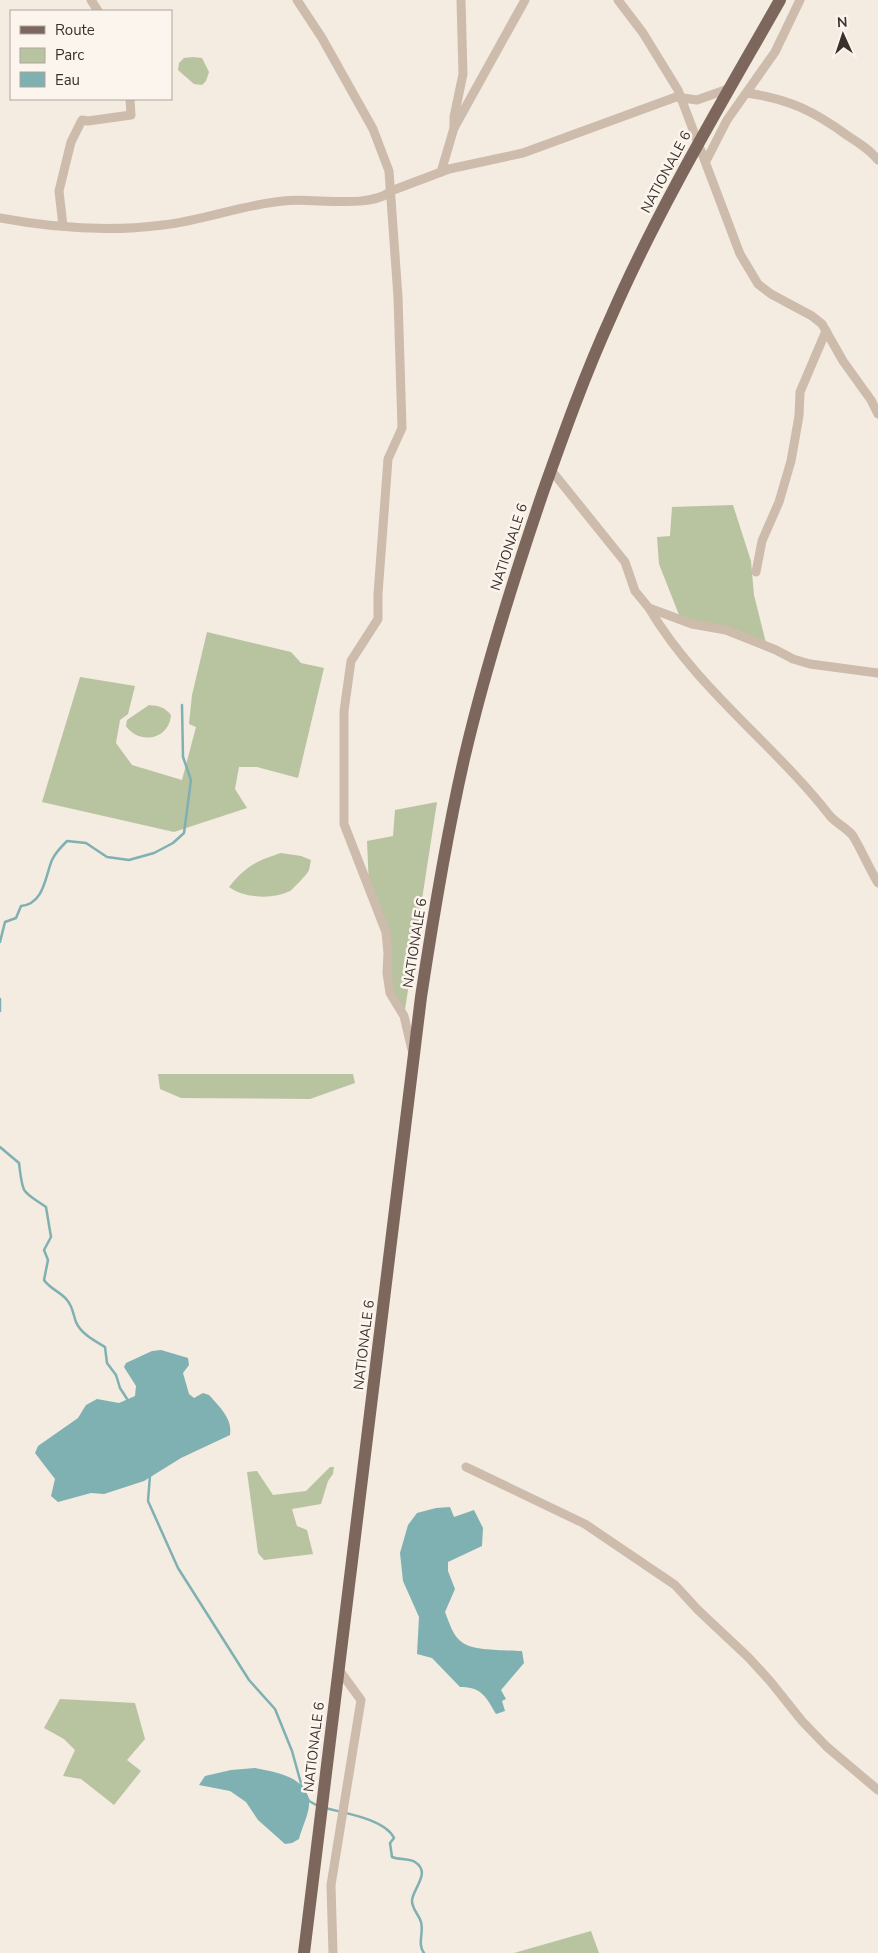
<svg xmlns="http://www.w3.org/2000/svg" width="878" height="1953" font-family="'Nunito Sans',sans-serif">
<rect width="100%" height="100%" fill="#f4ebe1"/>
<!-- green -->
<g fill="#b8c4a0">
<polygon points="193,57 202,58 209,72 206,81 202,85 194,84 178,70 179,63 184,58"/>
<polygon points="733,505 751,561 754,595 767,647 681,620 659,564 657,537 670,536 672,507"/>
<polygon points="207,632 291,652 301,663 324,668 298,778 257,767 239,767 235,789 247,808 174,832 42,802 80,677 135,686 128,714 120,720 116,743 132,765 182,780 196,727 189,724 192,695"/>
<path d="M149 705C160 706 164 707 171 715 169 740 139 745 126 726L127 720Z"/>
<polygon points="437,802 404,1016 390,993 388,953 369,887 367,841 393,836 395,810"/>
<path d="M281 853 301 856 311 860C310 863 310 869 308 872 307 874 292 890 290 891 272 900 244 898 229 887 246 866 256 861 281 853Z"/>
<polygon points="158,1074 353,1074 355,1083 310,1099 181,1098 160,1089"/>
<polygon points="330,1467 334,1467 333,1474 328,1481 321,1504 292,1509 297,1526 307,1530 313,1554 264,1560 258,1553 247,1472 257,1471 273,1495 306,1491"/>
<polygon points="60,1699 135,1703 145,1739 127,1760 141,1771 114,1805 81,1779 63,1776 75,1750 64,1739 44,1728"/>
<polygon points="591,1931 599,1953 514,1953"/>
</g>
<!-- water -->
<g fill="#7fb0b2">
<path d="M161 1350 188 1358 189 1365 183 1373 189 1394 194 1398 203 1393 209 1395C219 1406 233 1419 230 1435L181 1458 144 1481 104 1494 91 1493 58 1502 51 1496 55 1479 35 1453 38 1446 78 1418 86 1405 97 1399 119 1403 135 1396 136 1386 124 1367 126 1363 152 1351Z"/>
<path d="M450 1507 454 1517 474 1510 483 1528 482 1546 448 1562V1571L455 1589 445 1612C449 1622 453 1637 463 1643 474 1651 507 1650 522 1651L524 1663 501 1690 506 1699 502 1701 505 1711 496 1714C486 1697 482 1687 460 1687L432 1658 417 1654 419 1617 403 1581 400 1553 408 1525 417 1513 436 1508Z"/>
<path d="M255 1768C275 1772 305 1776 309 1801 310 1813 302 1827 299 1839L292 1843 285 1844 258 1820 246 1802 230 1791 199 1785 205 1776 231 1770Z"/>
</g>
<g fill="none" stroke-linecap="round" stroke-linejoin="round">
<!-- stream -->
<g stroke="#7fb0b2" stroke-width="2.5">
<path d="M0 942 5 922 16 918 21 906C44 904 45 877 52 860 55 853 62 846 67 841L86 843 107 857 129 860 154 853 173 843 184 833 191 780 183 757 182 705"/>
<polyline points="0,999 0,1011"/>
<path d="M0 1147 19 1163C23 1195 21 1190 46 1207L51 1237 44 1250 48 1260 44 1280C50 1289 61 1292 67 1300 73 1307 73 1314 76 1322 81 1334 95 1341 105 1347L107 1363 116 1375 120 1388 129 1402"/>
<polyline points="150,1475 148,1501 178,1568 249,1680 275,1709 292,1751 302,1787 309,1801 318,1806"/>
<path d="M325 1808C344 1813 385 1819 394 1838L390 1843 392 1857C399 1860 408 1858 415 1862 432 1873 412 1889 412 1901 412 1909 419 1915 421 1922 424 1933 417 1944 424 1953"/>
</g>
<!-- street -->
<g stroke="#cdbbac" stroke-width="9">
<polyline points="91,0 98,11"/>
<polyline points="297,0 322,38 373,129 389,171 398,297 402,428 388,459 378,594 378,619 351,661 344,711 344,824 386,932 388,953 387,973 390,993 404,1016 412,1050"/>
<polyline points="618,0 643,33 678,90 740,254 758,284 771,294 812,316 822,324 843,361 871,400 878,414"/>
<path d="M747 93C789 99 814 111 848 136 859 143 870 150 878 160"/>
<polyline points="454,128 454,117 463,74 461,0"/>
<polyline points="706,161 727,120 775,52 800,0"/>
<polyline points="441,172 454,128 525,0"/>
<path d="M0 218C53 228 110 232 163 225 204 220 242 205 283 201 311 197 369 210 391 191L449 169 523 153 676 97 697 100 728 89"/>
<polyline points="63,226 59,191 71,142 82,120 88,121 131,115 130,99"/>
<polyline points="551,470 625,562 635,591 649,608 692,624 726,630 776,650 793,659 810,664 878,673"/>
<polyline points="756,572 762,541 779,502 791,461 799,416 800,392 826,331"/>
<path d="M649 608C696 688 774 744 830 816 837 824 847 828 853 836 862 851 869 868 878 883"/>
<polyline points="466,1467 585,1524 675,1585 698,1610 748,1657 770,1681 802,1721 827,1747 878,1790"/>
<polyline points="333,1953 331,1885 361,1700 339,1670"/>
</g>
<!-- primary -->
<path stroke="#7d675c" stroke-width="12" d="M304 1953 421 997C433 918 446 838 464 759 485 669 513 580 543 492 564 433 585 374 611 317 659 207 721 104 780 0"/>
</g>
<g text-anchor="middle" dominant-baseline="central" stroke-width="5" stroke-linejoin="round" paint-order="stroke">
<!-- street labels -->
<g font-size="14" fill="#3b302b" stroke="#fbf5ee">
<text transform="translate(666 172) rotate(-62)">NATIONALE 6</text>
<text transform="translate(509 547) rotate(-72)">NATIONALE 6</text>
<text transform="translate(415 943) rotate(-81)">NATIONALE 6</text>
<text transform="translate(364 1345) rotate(-83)">NATIONALE 6</text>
<text transform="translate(314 1747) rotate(-83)">NATIONALE 6</text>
</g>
</g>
<!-- legend -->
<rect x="10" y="10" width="162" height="90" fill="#fbf5ee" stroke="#aea6a0"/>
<rect x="20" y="26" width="25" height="8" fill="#7d675c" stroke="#aea6a0"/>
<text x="55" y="35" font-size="15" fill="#3b302b">Route</text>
<rect x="20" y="48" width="25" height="15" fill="#b8c4a0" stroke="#aea6a0"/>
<text x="55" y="60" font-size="15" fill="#3b302b">Parc</text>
<rect x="20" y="72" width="25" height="15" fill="#7fb0b2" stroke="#aea6a0"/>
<text x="55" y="85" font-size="15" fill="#3b302b">Eau</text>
<!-- north arrow -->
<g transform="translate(843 35) rotate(357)" stroke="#fbf5ee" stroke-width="4" paint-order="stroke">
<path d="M0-4L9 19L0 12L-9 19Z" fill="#3b302b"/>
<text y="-8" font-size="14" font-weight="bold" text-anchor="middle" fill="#3b302b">N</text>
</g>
</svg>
